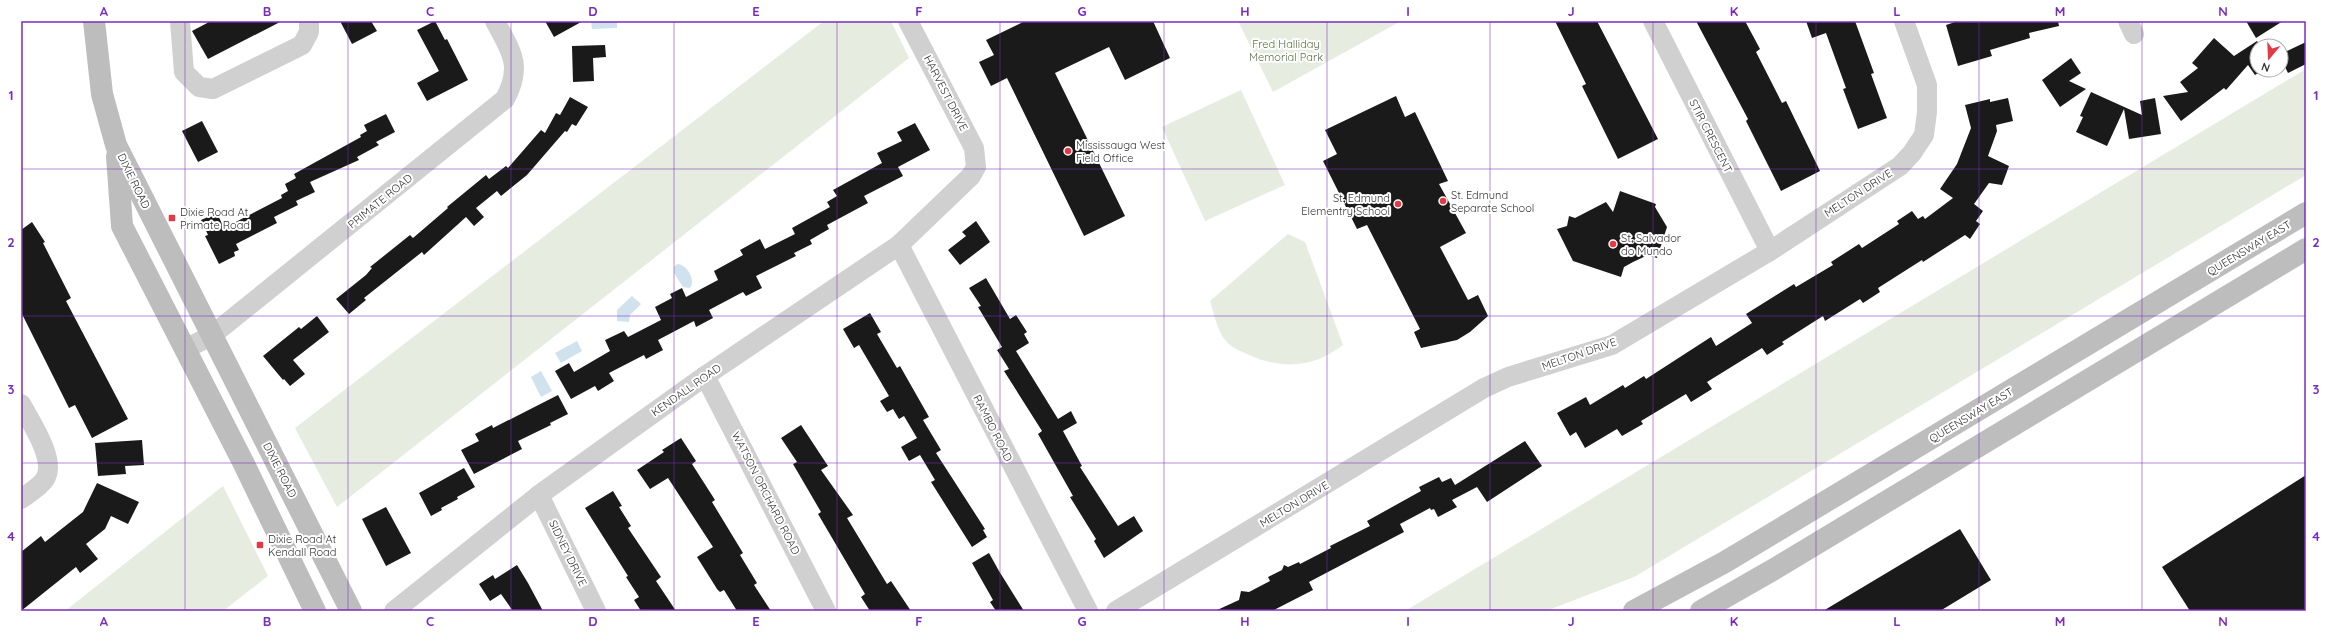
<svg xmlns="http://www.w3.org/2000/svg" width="2327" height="632" font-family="Quicksand,sans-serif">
<rect width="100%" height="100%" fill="#fff"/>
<!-- green -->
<g fill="#e6ecdf">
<polygon points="824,21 891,21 909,58 337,507 295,428"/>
<polygon points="1238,21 1401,21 1273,92"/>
<polygon points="2306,69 2306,175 1634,577 1546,611 1405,611"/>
<polygon points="1241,90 1285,185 1205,221 1162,127"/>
<path d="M1288 234 1305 242 1343 345C1313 368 1281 370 1247 354 1240 351 1231 347 1226 341 1217 331 1214 313 1210 301Z"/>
<polygon points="223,486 268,576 223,611 65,611"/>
</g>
<!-- water -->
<g fill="#cfe2ee">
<polygon points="591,21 617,21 617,28 592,29"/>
<path d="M677 264C687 264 696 280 690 288L683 287 674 273V267Z"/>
<polygon points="632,296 641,304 630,315 629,322 617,321 617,310"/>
<polygon points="577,341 582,351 561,363 555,353"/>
<polygon points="541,371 552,391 541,397 531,377"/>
</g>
<!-- building -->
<g fill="#1a1a1a">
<polygon points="211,21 282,21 208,59 192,31"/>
<polygon points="340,21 371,21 377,31 352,44"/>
<polygon points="435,21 445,40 447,39 468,80 427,101 417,83 439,71 417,30"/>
<polygon points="545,21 583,21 554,37"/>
<polygon points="1025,21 1153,21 1170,58 1125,80 1109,47 1055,73 1125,216 1084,236 1007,78 991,86 979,62 994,55 986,40"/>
<polygon points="1555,21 1597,21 1658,139 1618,159 1582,86 1586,84"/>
<polygon points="1696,21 1745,21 1760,49 1756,52 1782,103 1786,101 1820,171 1781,191 1746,121 1748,119"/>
<polygon points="1806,21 1855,21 1874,73 1871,74 1887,118 1858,129 1843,89 1846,88 1826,33 1812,38"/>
<polygon points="1958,21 2058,21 2059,26 2029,33 2030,38 1990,50 1992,56 1958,66 1946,25"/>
<polygon points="2246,21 2283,21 2256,38"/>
<polygon points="2214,38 2234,56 2257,41 2260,46 2257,46 2257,70 2263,70 2255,75 2248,65 2226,90 2224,88 2181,121 2163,96 2188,92 2180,82 2198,68 2192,63"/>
<polygon points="2306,42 2306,64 2288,73 2281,59 2281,54"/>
<polygon points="605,45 606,57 593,58 594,81 573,82 572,46"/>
<polygon points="2071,58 2081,73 2069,81 2086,89 2060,107 2042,80"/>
<polygon points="2091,92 2142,115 2140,101 2155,98 2161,134 2129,139 2124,109 2107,146 2076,132 2083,117 2080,116"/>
<polygon points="1396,96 1405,117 1415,112 1448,181 1439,184 1466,233 1440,247 1468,300 1478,295 1488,316 1470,332 1457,340 1421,348 1414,332 1420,329 1367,225 1357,229 1323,161 1337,154 1325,130"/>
<polygon points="570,97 588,107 576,126 572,124 567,132 565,131 527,175 501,196 497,191 476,208 484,217 474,226 466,217 424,255 422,252 364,298 366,300 349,314 336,299 366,275 372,268 370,267 410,235 413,238 448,208 447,207 486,175 489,179 506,166 508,168 541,130 545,133 556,113 560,115"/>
<polygon points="2008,98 2013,121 1996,125 1997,131 1988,156 2009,166 2002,185 1989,183 1974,204 1983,211 1976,221 1980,224 1970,239 1965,235 1923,262 1922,260 1878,288 1880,292 1863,303 1860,299 1825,321 1823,316 1782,342 1784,344 1767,355 1762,348 1707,382 1712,389 1691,402 1686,394 1641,421 1643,424 1622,436 1617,429 1585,448 1576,432 1570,436 1557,413 1586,397 1590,405 1623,385 1625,388 1644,376 1646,379 1711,337 1716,346 1752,323 1746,314 1794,284 1796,287 1833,265 1831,262 1859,244 1862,248 1899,224 1897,221 1912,211 1918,219 1923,216 1925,219 1953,198 1940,189 1957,164 1971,128 1965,105 1990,99 1990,102"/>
<polygon points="386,114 395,132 376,142 379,145 357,157 359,160 310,182 315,192 296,201 298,205 274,217 277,223 236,244 239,250 234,252 235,256 219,264 205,236 208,235 201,220 217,213 224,228 282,198 281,195 288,191 285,184 296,178 294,174 361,137 360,135 367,131 364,125"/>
<polygon points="202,121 218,152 198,162 182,131"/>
<polygon points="915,123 930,150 898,167 903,176 864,196 868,203 827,225 829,229 810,240 812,244 794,253 796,256 756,276 762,288 746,296 743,292 709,310 713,318 696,327 694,321 658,340 663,350 646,359 644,355 609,373 614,381 598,391 595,386 571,399 555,371 569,363 574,372 610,351 605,340 624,331 628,337 661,320 655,307 672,298 670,294 682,288 686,297 718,280 714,271 743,255 740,250 760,239 765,249 795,234 792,228 830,207 827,202 837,196 833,190 882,163 877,153 902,141 897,132"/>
<polygon points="1620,191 1656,204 1655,207 1667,227 1657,258 1648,255 1633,262 1624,267 1621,277 1573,261 1557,229 1567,226 1569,216 1575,218 1606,202 1613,212"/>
<polygon points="976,221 990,242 960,265 948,250 966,236 962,232"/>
<polygon points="32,222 45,242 43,243 71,298 66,301 128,419 92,438 75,405 69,408 21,312 21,230"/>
<polygon points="986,278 1010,319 1016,315 1027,332 1024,334 1029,343 1016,351 1058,419 1071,411 1077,423 1063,431 1082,466 1080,467 1118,526 1134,516 1143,531 1104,558 1094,541 1096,539 1070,497 1073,496 1038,434 1042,431 1004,371 1009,369 997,350 1002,347 978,307 981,306 969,288"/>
<polygon points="870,313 881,332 877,334 897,368 900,366 929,417 923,420 941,450 936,453 985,529 983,530 987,537 972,547 931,482 935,480 920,455 909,461 901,447 917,438 904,416 899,419 893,409 887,412 880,401 889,396 859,345 854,348 843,329"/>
<polygon points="317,316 329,332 293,360 305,374 290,386 284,379 283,380 263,356 299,327 301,329"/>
<polygon points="558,395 568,414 550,423 551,425 518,441 522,449 474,474 461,450 479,441 475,434 492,425 493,428"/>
<polygon points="801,425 828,466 821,470 853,515 847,518 887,584 891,581 911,611 870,611 861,597 865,594 818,514 821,512 793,464 797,462 781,438"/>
<polygon points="681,438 696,461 692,464 715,500 712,502 743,553 740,555 757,583 754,585 771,611 737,611 724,590 720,592 717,589 697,557 713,547 668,478 650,489 637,470 664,452 662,450"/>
<polygon points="142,440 144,465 125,466 126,474 98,476 95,443"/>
<polygon points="1525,441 1542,466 1487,502 1477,487 1452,500 1457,507 1438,517 1434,509 1431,510 1430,508 1400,524 1404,532 1309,582 1313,590 1272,611 1215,611 1239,600 1241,591 1249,592 1270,581 1268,577 1282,570 1284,565 1288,567 1299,562 1300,564 1331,548 1330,546 1370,526 1367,521 1421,491 1419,487 1439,477 1442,482 1451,478 1455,485"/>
<polygon points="464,468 475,487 457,497 458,499 441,508 442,510 431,516 419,493"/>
<polygon points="2306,475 2306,611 2190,611 2162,567"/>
<polygon points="97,483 139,502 128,524 111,516 105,529 86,544 98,559 80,573 76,567 21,611 21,552 41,536 45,542 83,512"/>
<polygon points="613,491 622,506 619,507 631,526 628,528 661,577 656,581 676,611 641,611 634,600 639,597 626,577 628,576 585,508"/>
<polygon points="386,507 411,553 386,566 362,519"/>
<polygon points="1960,529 1991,580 1940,611 1823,611"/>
<polygon points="989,553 999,571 1024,611 996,611 990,602 993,600 972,563"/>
<polygon points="517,565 528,583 543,611 513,611 501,594 490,601 479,584 493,575 495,579"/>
</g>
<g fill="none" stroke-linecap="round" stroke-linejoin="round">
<!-- minor -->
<g stroke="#d0d0d0" stroke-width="20">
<polyline points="180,21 184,72 199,87 213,89 302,45 309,32 309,21"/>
<polyline points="1653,21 1770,251"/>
<polyline points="2128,21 2134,34"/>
<polyline points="899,245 1088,611"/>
<path d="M185 349 211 336 505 99C523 66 511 51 495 21"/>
<polyline points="705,376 826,611"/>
<path d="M21 404C30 421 57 460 45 479 40 487 29 493 21 499"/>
<polyline points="539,495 596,611"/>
<polyline points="394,611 539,495 705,376 899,245 971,176 976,167 974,148 908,21"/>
<polyline points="1116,611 1484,388 1508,377 1612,345 1770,251 1900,166 1912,153 1924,135 1927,112 1927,85 1904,21"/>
</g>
<!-- secondary -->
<g stroke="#bdbdbd" stroke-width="22">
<polyline points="94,21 102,94 116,145 351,611"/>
<polyline points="117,156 122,226 243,462 315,611"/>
<polyline points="1634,611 1725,562 2306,213"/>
<polyline points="1701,611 1776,568 2306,249"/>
</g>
</g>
<!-- grid -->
<path fill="none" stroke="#7b2cbf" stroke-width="1" stroke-opacity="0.55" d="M185 21V611M348 21V611M511 21V611M674 21V611M837 21V611M1000 21V611M1164 21V611M1327 21V611M1490 21V611M1653 21V611M1816 21V611M1979 21V611M2142 21V611M21 169H2306M21 316H2306M21 463H2306"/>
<!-- markers -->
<g fill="#e63946" stroke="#fff" stroke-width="1.5">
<circle cx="1068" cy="151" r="4"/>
<circle cx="1443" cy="201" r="4"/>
<circle cx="1398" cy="204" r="4"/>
<rect x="168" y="214" width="8" height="8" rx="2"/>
<circle cx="1613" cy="244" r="4"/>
<rect x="256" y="541" width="8" height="8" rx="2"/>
</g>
<g text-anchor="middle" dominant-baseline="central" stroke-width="4" stroke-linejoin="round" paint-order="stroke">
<!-- park labels -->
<g font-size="11" fill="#56703f" stroke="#fff">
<text x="1286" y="44">Fred Halliday<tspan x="1286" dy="13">Memorial Park</tspan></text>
</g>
<!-- street labels -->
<g font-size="11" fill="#333" stroke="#fff">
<text transform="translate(946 93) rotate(63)">HARVEST DRIVE</text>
<text transform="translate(1711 136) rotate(63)">STIR CRESCENT</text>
<text transform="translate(134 181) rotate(64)">DIXIE ROAD</text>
<text transform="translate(1858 193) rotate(-33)">MELTON DRIVE</text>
<text transform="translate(380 201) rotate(-39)">PRIMATE ROAD</text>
<text transform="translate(2249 248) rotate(-31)">QUEENSWAY EAST</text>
<text transform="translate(1579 354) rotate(-19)">MELTON DRIVE</text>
<text transform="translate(686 390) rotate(-35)">KENDALL ROAD</text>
<text transform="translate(1971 415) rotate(-31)">QUEENSWAY EAST</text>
<text transform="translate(993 428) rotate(63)">RAMBO ROAD</text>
<text transform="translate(280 470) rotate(63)">DIXIE ROAD</text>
<text transform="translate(766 493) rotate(63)">WATSON ORCHARD ROAD</text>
<text transform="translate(1294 504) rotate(-31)">MELTON DRIVE</text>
<text transform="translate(568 553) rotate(64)">SIDNEY DRIVE</text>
</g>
<!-- poi labels -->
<g font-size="11" fill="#333" stroke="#fff" text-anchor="start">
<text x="1076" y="145">Mississauga West<tspan x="1076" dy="13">Field Office</tspan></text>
<text x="1451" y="195">St. Edmund<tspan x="1451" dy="13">Separate School</tspan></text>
<text x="1390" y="198" text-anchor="end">St. Edmund<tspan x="1390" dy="13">Elementry School</tspan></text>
<text x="180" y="212">Dixie Road At<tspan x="180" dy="13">Primate Road</tspan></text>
<text x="1621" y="238">St. Salvador<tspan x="1621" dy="13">do Mundo</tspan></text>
<text x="268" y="539">Dixie Road At<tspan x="268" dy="13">Kendall Road</tspan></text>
</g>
</g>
<!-- border -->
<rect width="2327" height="632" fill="none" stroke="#ffffff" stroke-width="44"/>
<!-- north arrow -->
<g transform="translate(2269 58) rotate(199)"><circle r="19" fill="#ffffff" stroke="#adadad"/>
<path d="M0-3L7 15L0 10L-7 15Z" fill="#e63946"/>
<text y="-6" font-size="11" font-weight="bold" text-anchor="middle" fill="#333333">N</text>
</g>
<rect x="22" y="22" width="2283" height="588" fill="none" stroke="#7b2cbf" stroke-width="1.5"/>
<g font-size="13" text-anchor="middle" font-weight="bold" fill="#7b2cbf">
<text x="104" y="16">A</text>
<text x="267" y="16">B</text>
<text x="430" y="16">C</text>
<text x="593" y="16">D</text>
<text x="756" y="16">E</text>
<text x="919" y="16">F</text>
<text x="1082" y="16">G</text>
<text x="1245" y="16">H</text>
<text x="1408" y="16">I</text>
<text x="1571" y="16">J</text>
<text x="1734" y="16">K</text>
<text x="1897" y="16">L</text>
<text x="2060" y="16">M</text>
<text x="2223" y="16">N</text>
<text x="11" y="100">1</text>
<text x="2316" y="100">1</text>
<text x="11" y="247">2</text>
<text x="2316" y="247">2</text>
<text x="11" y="394">3</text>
<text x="2316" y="394">3</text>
<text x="11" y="541">4</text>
<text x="2316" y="541">4</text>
<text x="104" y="626">A</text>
<text x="267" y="626">B</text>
<text x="430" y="626">C</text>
<text x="593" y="626">D</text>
<text x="756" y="626">E</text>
<text x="919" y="626">F</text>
<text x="1082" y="626">G</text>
<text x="1245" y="626">H</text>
<text x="1408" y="626">I</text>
<text x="1571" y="626">J</text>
<text x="1734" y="626">K</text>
<text x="1897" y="626">L</text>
<text x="2060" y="626">M</text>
<text x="2223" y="626">N</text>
</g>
</svg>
